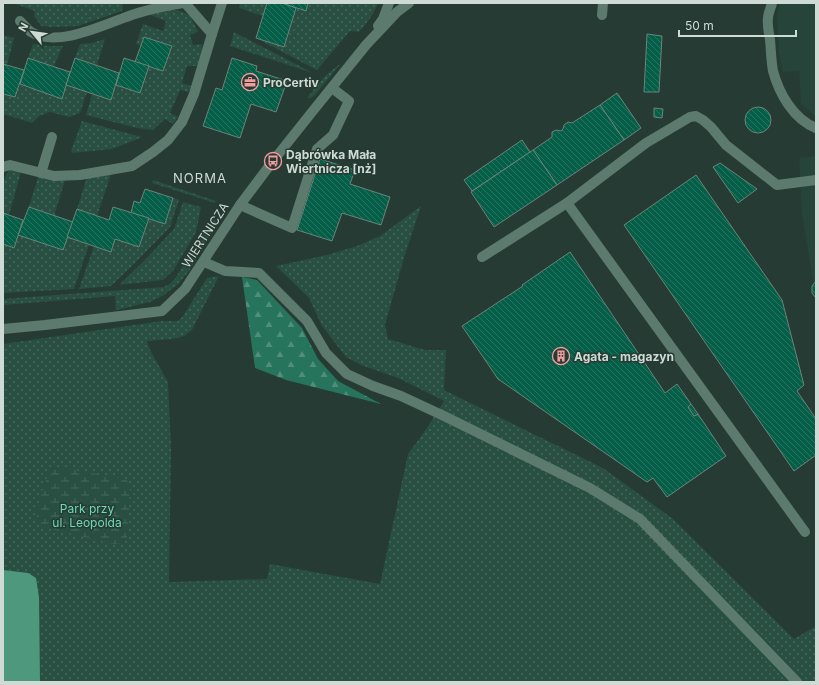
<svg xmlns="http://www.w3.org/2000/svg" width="819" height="685" font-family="Inter,sans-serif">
<defs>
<pattern id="green-dots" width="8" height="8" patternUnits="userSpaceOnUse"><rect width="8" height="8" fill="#284f41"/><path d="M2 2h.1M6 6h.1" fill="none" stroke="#46685c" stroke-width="1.8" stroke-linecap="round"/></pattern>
<pattern id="forest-firs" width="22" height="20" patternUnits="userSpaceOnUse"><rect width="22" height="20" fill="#27745c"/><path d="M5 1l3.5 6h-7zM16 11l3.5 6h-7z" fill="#4f8e7a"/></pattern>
<pattern id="wetland-marsh" width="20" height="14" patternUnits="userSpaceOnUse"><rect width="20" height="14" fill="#284f41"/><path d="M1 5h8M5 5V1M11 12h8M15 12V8" fill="none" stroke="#46685c"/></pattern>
<pattern id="building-back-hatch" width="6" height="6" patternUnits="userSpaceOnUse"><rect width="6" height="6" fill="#055e47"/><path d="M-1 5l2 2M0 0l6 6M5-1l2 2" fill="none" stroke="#287461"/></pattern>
</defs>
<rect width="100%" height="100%" fill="#263b33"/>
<!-- built -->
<g fill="#264439">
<polygon points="780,3 816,3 816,117 801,103 799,71 783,72 779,53 777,16"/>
<polygon points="816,156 816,298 802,214 799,158"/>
</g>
<!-- green -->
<g fill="url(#green-dots)">
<polygon points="13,3 123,3 122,11 78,26 52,27 41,26 34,16 35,11"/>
<polygon points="240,3 267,3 263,16 239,8"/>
<path d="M308 3H378C374 14 367 23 359 32L350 31 317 70 256 38 284 46 296 8 305 11Z"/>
<polygon points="172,9 183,12 190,16 198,32 190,35 193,45 202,44 201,55 197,66 187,66 182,83 191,86 189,92 180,90 170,113 178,117 173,124 165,119 153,130 137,128 86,115 92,94 111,100 116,85 140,93 149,66 163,71 172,46 144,37 141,46 136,44 143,24 163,31 166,21 150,15"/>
<polygon points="234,32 313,73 230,46"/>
<polygon points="3,35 14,38 7,65 3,64"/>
<polygon points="105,39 97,65 75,58 80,44 91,43"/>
<polygon points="33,44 47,46 63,46 54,66 28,58"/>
<polygon points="341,63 314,96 311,98 307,98 324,77"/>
<polygon points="20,85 62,98 66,85 87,92 80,113 69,117 50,112 39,116 32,123 3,114 3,94 15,97"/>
<polygon points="82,121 142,137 135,140 112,149 73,153 71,151"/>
<polygon points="11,169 21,172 9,215 3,213 3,182 8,171"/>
<polygon points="111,174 97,216 77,209 87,177"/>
<polygon points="38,177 65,180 54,216 29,207"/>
<polygon points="153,180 216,201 215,203 152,183"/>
<polygon points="173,198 179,200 170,227 135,263 111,286 79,289 94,246 115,239 139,247 149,218 165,224"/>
<polygon points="183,202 201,207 196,232 173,271 163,280 119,285 144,261 174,229"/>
<polygon points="421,206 403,261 385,325 388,339 425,350 446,350 444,390 603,468 673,519 794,639 816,626 816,682 3,682 3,344 162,321 178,321 183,316 207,278 219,276 192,330 184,336 173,339 147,341 150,350 168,382 171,448 169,582 267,579 270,564 380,584 408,454 427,428 444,401 398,378 361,365 346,357 322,326 309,298 276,266 327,255 357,246 380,236"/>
<polygon points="213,219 218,222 189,271 179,283 164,295 150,302 116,310 115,296 3,305 3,299 164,287 171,283 176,277"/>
<polygon points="18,235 63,250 67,237 90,245 89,245 74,289 3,293 3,244 14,248"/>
</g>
<!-- forest -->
<polygon fill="url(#forest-firs)" points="242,277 257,280 302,328 318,359 338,381 381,404 286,380 255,368"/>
<!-- wetland -->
<polygon fill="url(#wetland-marsh)" points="51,466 120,478 128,481 130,488 127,539 122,543 113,544 44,527 37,519 36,510 49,471"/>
<!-- water -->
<polygon fill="#4e997e" points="3,570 28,573 36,578 39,597 40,682 3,682"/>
<!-- building -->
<g fill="url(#building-back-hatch)" stroke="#6c8379">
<polygon points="267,3 282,3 296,8 284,47 256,38"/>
<polygon points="282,3 308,3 306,11"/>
<polygon points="647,34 662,36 659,92 644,92"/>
<polygon points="144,37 172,46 163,71 135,62"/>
<polygon points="28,58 70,72 62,99 20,84"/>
<polygon points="75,58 119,73 111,100 66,85"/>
<polygon points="124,58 149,66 140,93 116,85"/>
<polygon points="232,58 257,66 256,71 287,81 276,112 251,104 240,138 203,126 216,88 222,90"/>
<polygon points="3,64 24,70 15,97 3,94"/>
<polygon points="617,93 641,128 624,140 600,105"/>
<polygon points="600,105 624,140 557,185 533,150 552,137 552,132 556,130 561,131 563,129 564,125 568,122 572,123"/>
<circle cx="758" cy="120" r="13"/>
<polygon points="654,108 663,109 662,118 654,117"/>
<polygon points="522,140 530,152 472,191 464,180"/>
<polygon points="533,150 557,185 494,227 471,192"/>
<polygon points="320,159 355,170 350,184 390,197 381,225 342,213 332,241 297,230"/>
<polygon points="720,163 757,189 738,203 713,167"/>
<polygon points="696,175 782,300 804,385 797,391 816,419 816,455 794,471 624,225"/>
<polygon points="145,189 173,198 165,224 131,213 134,201 140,203"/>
<polygon points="29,207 73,222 63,250 18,235"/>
<polygon points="113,207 149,218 139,247 115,239 111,252 67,237 77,209 109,220"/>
<polygon points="3,213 23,220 14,248 3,244"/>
<polygon points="570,252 665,393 677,384 691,404 688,407 694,416 698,414 726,456 667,497 653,478 647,482 498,379 462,326 523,286 522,285"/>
<polygon points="816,281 816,298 812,293 812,286"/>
<polygon points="691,404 698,414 694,416 688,407"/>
</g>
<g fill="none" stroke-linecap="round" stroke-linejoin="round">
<!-- minor -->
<g stroke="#5d7a6e" stroke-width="10">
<polyline points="185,3 212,34"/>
<path d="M772 3C771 8 768 13 768 18 767 25 769 33 770 40 771 50 771 60 773 71 779 93 793 119 816 128"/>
<polyline points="602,15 603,3"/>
<path d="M20 21C24 25 27 29 31 32 57 48 103 25 129 16 147 9 165 6 183 3"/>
<polyline points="378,26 383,19 389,3"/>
<polyline points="3,167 10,165 54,176 80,175 132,166 153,152 168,140 182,122 194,94 212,34 222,3"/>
<polyline points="41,173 52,137"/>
<polyline points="567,203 805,532"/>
<polyline points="240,205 292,228 317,149 333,135 349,101 332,88"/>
<polyline points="482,257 567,203 646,143 690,117 696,116 703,120 711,127 726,145 777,185 816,180"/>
<polyline points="204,262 225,271 259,273 307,321 326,353 347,374 373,386 401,396 444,416 590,488 640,519 797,682"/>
<polyline points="3,329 45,325 162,311 185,289 240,205 273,161 312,112 366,45 397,12 409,3"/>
</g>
</g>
<!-- icons -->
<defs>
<g id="office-ring" transform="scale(0.9)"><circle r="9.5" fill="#263b33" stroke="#f59b9d" stroke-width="1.5"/><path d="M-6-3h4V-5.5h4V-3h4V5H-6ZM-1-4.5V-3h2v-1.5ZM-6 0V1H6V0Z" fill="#f59b9d"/></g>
<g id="bus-ring" transform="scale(0.9)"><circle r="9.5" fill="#263b33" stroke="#f59b9d" stroke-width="1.5"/><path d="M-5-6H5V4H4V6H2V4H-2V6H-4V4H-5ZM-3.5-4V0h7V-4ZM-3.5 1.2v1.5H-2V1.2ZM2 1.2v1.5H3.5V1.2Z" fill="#f59b9d"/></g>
<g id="building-ring" transform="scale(0.9)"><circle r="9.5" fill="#263b33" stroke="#f59b9d" stroke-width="1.5"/><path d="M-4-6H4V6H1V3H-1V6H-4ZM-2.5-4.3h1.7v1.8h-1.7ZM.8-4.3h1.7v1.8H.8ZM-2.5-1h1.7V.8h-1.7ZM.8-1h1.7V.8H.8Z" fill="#f59b9d"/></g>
</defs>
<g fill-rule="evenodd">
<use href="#office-ring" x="250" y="82"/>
<use href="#bus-ring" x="273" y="161"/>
<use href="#building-ring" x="561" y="356"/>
</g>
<g text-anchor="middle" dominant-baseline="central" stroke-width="3" stroke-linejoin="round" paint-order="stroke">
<!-- poi labels -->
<g font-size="12" font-weight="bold" fill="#cedbd5" stroke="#263b33" text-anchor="start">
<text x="263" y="82">ProCertiv</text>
<text x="286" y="154">Dąbrówka Mała<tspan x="286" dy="14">Wiertnicza [nż]</tspan></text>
<text x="574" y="356">Agata - magazyn</text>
</g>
<!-- street labels -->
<g font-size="12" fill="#cedbd5" stroke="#263b33">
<text transform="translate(205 235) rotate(-57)">WIERTNICZA</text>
</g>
<!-- park labels -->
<g font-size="12" fill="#6edab4" stroke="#263b33">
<text x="87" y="508">Park przy<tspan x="87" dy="14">ul. Leopolda</tspan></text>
</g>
<!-- neighbourhood labels -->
<g font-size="13" letter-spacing="1" fill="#cedbd5" stroke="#263b33">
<text x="200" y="178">NORMA</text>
</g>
</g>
<!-- border -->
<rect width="819" height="685" fill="none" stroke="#cedbd5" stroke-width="8"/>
<!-- north arrow -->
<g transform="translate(32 32) rotate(299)" stroke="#263b33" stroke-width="3" paint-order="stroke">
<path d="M0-3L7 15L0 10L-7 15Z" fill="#cedbd5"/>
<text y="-6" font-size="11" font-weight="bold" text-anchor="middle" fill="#cedbd5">N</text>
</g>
<!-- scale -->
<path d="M679 30v6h117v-6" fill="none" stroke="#cedbd5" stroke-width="2"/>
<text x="685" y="30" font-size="12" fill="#cedbd5" stroke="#263b33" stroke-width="3" paint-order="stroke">50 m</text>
</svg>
